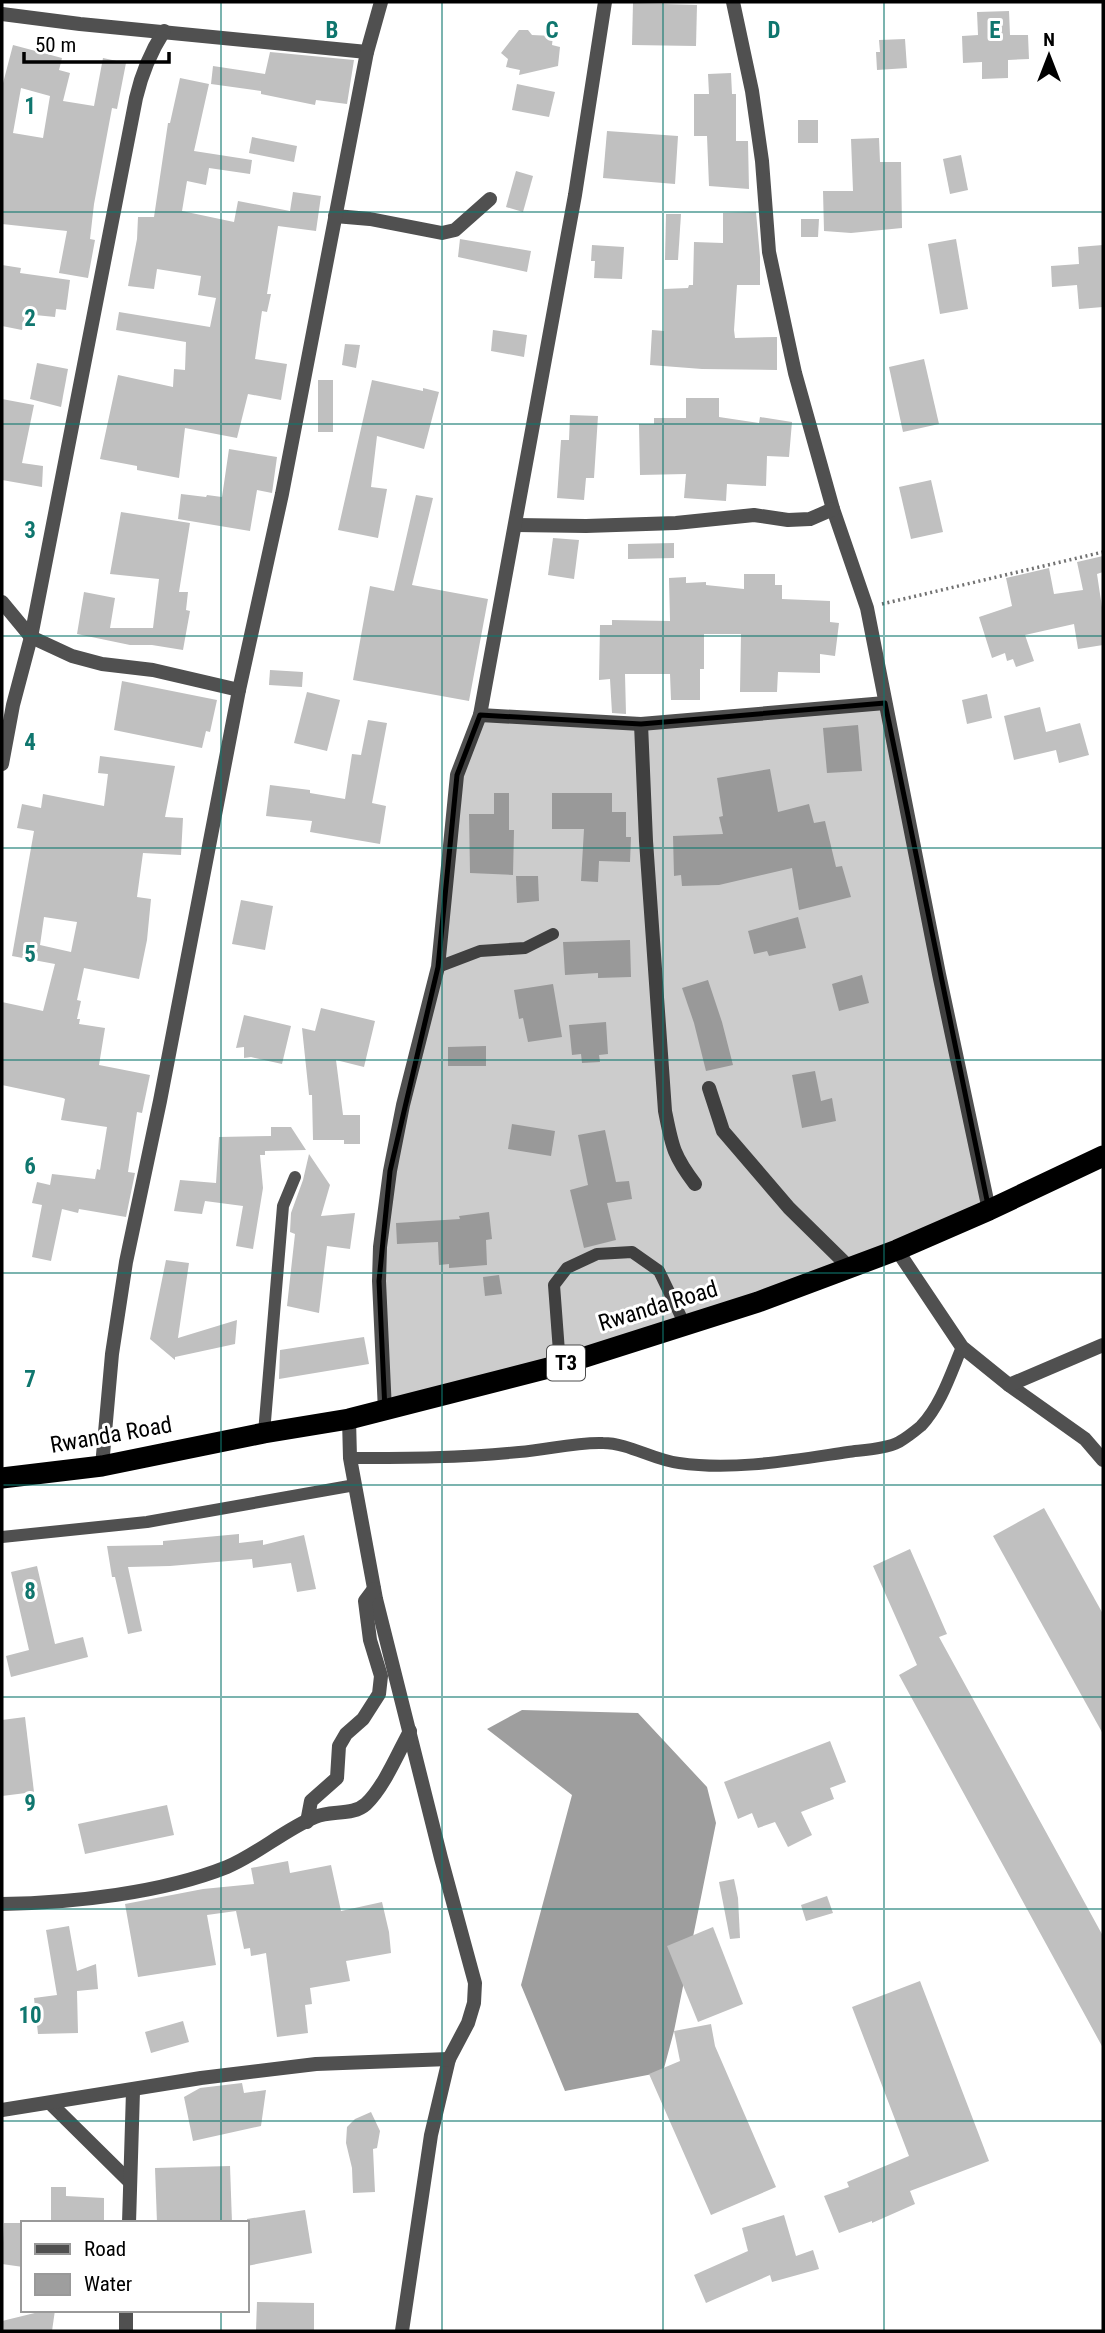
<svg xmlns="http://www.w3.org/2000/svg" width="1105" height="2333" font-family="'Roboto Condensed',sans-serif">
<rect width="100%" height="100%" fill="#fff"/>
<!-- water -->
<polygon fill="#9e9e9e" points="522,1710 638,1713 707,1787 716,1823 674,2031 663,2072 565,2091 521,1985 572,1795 487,1729"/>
<!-- building -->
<g fill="#c0c0c0" fill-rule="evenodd">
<polygon points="633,3 697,5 696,46 632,45"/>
<polygon points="1009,11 1010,35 1028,35 1029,59 1008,60 1008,78 982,79 982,62 963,63 962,36 978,35 977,12"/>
<polygon points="519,30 528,30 532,35 553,36 552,45 560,47 558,66 519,75 520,70 506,67 508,59 501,53"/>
<polygon points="905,39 907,68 877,70 876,52 880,52 879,40"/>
<path d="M13 45 62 58 59 70 70 73 63 101 94 106 103 58 126 63 117 109 112 108 94 204 90 239 95 240 88 278 59 273 67 231 2 224V87ZM21 88 50 96 43 138 13 133Z"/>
<polygon points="270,52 354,60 347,104 316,100 315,105 261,94 261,91 211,84 213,66 265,74"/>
<polygon points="731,73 732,94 736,94 736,141 748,141 749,189 709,186 707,136 694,136 694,94 709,94 708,74"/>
<polygon points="180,78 209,84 194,151 252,160 250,174 209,168 206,185 187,181 182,211 234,222 238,201 290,211 293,192 321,196 316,231 278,226 267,294 271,294 267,312 262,311 255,359 287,364 281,400 248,394 237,438 185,428 179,478 137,470 137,466 100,459 118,375 173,387 174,369 185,370 186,342 116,330 119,312 210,327 216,298 198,295 201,276 157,269 154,289 128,286 137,239 138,217 154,217 168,123 170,123"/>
<polygon points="517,84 555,92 549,117 512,110"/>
<rect x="798" y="120" width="20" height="23"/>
<polygon points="607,131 678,136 675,184 603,178"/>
<polygon points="252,137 297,146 294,162 249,153"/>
<polygon points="879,138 880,162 901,162 902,228 851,233 824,231 823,191 853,191 851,139"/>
<polygon points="961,155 968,190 950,194 943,159"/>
<polygon points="516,171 533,176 523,212 506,207"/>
<polygon points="756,212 760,257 760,285 737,285 734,330 735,338 777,337 777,370 702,369 650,365 652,330 664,331 664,289 688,288 689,285 693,285 694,242 723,243 723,213"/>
<polygon points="666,214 681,214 678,260 665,260"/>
<polygon points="801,219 819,219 818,237 801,237"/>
<polygon points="460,239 531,251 527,272 458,257"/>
<polygon points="956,239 968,309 940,314 928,244"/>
<polygon points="592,245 624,247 622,279 594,278 595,261 591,261"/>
<polygon points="1103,245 1103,307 1079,309 1077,285 1052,287 1051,266 1079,264 1078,247"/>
<polygon points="2,265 21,268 20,273 70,280 66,310 56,309 55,317 25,314 22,330 2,326"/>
<polygon points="493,330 527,335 524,357 491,351"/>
<polygon points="345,344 360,345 356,368 342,365"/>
<polygon points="924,359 939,424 903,432 889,367"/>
<polygon points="37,363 68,369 61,407 30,399"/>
<rect x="318" y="380" width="15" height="52"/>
<polygon points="372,380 423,391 423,388 439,392 424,449 377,436 371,487 387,489 378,538 338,530"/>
<polygon points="686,398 719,398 719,417 759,423 760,417 792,422 789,457 767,456 766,486 727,484 726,501 684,498 686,474 640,475 639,424 654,424 654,418 686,418"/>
<polygon points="2,399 34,405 22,463 43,466 42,487 2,480"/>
<polygon points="570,415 598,416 594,478 586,478 584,500 557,498 561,440 569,440"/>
<polygon points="229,449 277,457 272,493 257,490 250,531 178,519 181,494 206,497 207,495 222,497"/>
<polygon points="931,480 943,532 911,539 899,487"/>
<polygon points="416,495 433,498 412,585 488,599 469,701 353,680 370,586 394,591"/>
<polygon points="121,512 190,523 179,592 188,592 186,610 190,611 183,650 152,645 130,645 77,634 84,592 115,598 110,628 153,628 159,579 110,574"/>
<polygon points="553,538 579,540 574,579 548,575"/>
<polygon points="674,543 674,558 628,559 628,544"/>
<polygon points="1103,556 1103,572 1097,574 1103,614 1103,645 1078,649 1074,624 1025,635 1034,661 1016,667 1013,659 1007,661 1005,653 992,658 979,617 1012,606 1006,578 1049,568 1054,594 1083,590 1077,562"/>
<polygon points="744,574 775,574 775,585 782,585 782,599 830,601 830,622 839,623 835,656 820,654 820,673 778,672 777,692 740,692 741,634 704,634 704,669 700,669 700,700 671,700 670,674 625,674 626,714 612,713 610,679 599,680 600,625 612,625 612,620 670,621 669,578 686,577 686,583 706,582 706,585 744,589"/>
<polygon points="270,670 303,672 302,687 269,685"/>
<polygon points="122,681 217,700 210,732 206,731 202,748 114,730"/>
<polygon points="307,692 340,700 327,751 294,743"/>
<polygon points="987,694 992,718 967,724 962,700"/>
<polygon points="1040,707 1046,732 1080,723 1089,755 1059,763 1056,750 1014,760 1004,716"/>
<polygon points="368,720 387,723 372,803 386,806 380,844 310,832 312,821 266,816 270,785 310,790 310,793 345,799 352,754 361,755"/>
<polygon points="858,725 862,771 827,773 823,728"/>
<path d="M100 756 175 766 165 817 183 818 181 855 143 853 137 897 151 899 147 940 139 979 84 968 77 1000 81 1001 77 1019H80L79 1024 105 1028 99 1065 150 1075 142 1113 137 1112 128 1172 135 1173 126 1217 79 1209 78 1213 62 1209 51 1261 32 1257 42 1205 32 1203 37 1182 50 1185 52 1174 95 1179 97 1169 100 1170 107 1127 61 1120 65 1099 63 1098 2 1085V1002L43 1011 55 964 12 956 34 831 17 828 22 804 41 808 43 794 104 806 108 774 98 773ZM44 917 77 922 71 952 40 945Z"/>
<polygon points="770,769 778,812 809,804 814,823 825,821 836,867 842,866 851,897 799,910 792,868 719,885 682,886 681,875 674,876 673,836 723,834 719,817 723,816 717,778"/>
<polygon points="494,793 509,793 509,830 514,830 513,875 470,873 469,814 494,814"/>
<polygon points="552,793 612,793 612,812 626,812 626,837 631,837 630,862 599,861 598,882 581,881 584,829 552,829"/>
<polygon points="516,876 538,876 539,901 517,903"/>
<polygon points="241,900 273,906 265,950 232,944"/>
<polygon points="798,917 806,948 769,956 767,951 754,954 748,931"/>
<polygon points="630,940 631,977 598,978 598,973 565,975 563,942"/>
<polygon points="862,975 869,1003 839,1011 832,984"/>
<polygon points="708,980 722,1022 733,1065 706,1071 694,1023 682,988"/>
<polygon points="553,984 562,1037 528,1042 523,1018 519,1019 514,990"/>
<polygon points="321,1008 375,1021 364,1067 336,1060 343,1115 360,1115 360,1144 344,1144 344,1140 313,1140 312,1095 309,1095 302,1028 315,1031"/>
<polygon points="244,1015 291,1026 282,1064 251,1057 244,1058 244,1047 236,1048"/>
<polygon points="606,1022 608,1054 599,1055 600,1062 582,1063 581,1054 572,1055 569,1025"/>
<polygon points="486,1046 486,1066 448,1066 448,1047"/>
<polygon points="815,1071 821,1101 832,1098 836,1121 802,1128 792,1075"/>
<polygon points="512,1124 555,1131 551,1156 508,1149"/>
<polygon points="271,1127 291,1127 306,1150 265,1151 265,1155 260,1155 263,1188 253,1249 236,1246 243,1206 205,1201 202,1214 174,1211 180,1180 216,1183 219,1137 271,1136"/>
<polygon points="605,1130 616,1182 629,1181 632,1199 607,1203 616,1240 584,1248 570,1190 588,1185 578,1135"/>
<polygon points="309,1154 330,1185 321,1216 355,1213 350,1249 327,1246 319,1313 287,1306 295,1234 290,1232 291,1213 303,1180"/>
<polygon points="489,1212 492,1239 486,1240 487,1265 449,1268 449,1264 439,1265 438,1242 397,1244 396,1223 460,1219 459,1216"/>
<polygon points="166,1260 189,1263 178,1338 237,1320 235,1344 175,1357 175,1360 150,1339"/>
<polygon points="499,1275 502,1294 485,1296 483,1277"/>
<polygon points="364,1337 369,1364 279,1379 280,1350"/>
<polygon points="1044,1508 1103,1614 1103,1734 993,1536"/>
<polygon points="239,1534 239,1543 263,1540 263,1545 304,1535 316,1589 297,1592 291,1563 253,1568 252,1559 170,1566 128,1567 142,1631 128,1634 115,1577 112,1577 107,1546 163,1545 163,1541"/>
<polygon points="910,1549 947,1634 939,1637 1103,1936 1103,2048 899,1675 917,1665 873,1566"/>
<polygon points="37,1566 55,1644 83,1637 88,1657 11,1677 6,1656 29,1650 11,1572"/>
<polygon points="25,1717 34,1792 2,1796 2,1720"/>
<polygon points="830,1741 846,1782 830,1788 834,1799 801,1812 812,1835 788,1847 775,1822 758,1828 752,1813 738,1819 724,1782"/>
<polygon points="167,1805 174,1835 85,1854 78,1824"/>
<polygon points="288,1861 290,1873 331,1865 341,1911 382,1902 389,1932 391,1953 346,1961 350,1981 310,1988 312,2004 305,2005 308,2033 277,2037 266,1953 251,1956 250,1948 244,1949 236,1911 207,1915 216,1965 138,1977 125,1904 203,1889 254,1884 251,1868"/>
<polygon points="734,1879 738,1898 740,1938 730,1939 719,1882"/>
<polygon points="827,1896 833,1913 806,1921 801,1905"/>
<polygon points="69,1926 77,1971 96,1964 98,1989 77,1991 78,2033 38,2034 34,1998 57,1995 46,1930"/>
<polygon points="713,1927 743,2004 698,2022 667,1946"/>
<polygon points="920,1981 989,2161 910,2191 915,2204 872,2223 872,2221 839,2233 824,2196 849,2187 847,2182 909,2156 852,2007"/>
<polygon points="183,2021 189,2042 151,2053 145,2032"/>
<polygon points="711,2024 715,2046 776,2187 711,2215 649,2074 680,2061 674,2031"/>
<polygon points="242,2083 244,2093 266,2090 261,2126 193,2141 184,2097 200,2088"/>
<polygon points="371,2112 380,2131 377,2148 373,2149 375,2192 353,2193 352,2168 346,2143 347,2127 355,2119"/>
<polygon points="230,2166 232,2223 157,2223 155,2168"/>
<polygon points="51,2187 66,2187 66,2196 104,2198 104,2223 51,2223"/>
<polygon points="305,2210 312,2253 247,2266 247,2219"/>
<polygon points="784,2215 796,2256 813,2250 819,2269 772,2282 770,2275 706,2303 694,2275 748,2251 742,2228"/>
<polygon points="4,2223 23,2223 23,2267 2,2264"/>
<polygon points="257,2302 314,2303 314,2331 256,2331"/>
<polygon points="47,2310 55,2310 52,2331 2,2331 2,2321"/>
</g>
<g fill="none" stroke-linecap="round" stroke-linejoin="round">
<!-- path -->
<polyline stroke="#727272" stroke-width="3.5" stroke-dasharray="2 3.5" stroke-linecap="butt" points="882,604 1103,552"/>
<!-- lane -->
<g stroke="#505050" stroke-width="12">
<polyline points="438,967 480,951 525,948 553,934"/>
<polyline points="560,1365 554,1285 567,1268 597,1254 632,1252 659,1271 685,1325"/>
<polyline points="264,1433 283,1206 295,1177"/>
<path d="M350 1458C406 1458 462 1458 519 1452 547 1450 574 1442 603 1443 629 1443 653 1460 679 1463 734 1471 793 1460 848 1452 863 1450 886 1449 899 1442 906 1438 915 1431 921 1426 941 1405 951 1373 962 1347"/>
<polyline points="2,1537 147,1522 355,1485"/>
</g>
<!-- street -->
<g stroke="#505050" stroke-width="14">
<polyline points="733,2 752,91 762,161 769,252 795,373 833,509 867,608 939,974 989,1210"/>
<polyline points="2,14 80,24 367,52"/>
<polyline points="335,216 370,219 442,233 455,230 490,199"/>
<polyline points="516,525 586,526 676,523 754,515 788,520 810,519 833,509"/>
<polyline points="2,602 31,637 72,656 102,664 153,670 239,690"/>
<polyline points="480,715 641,724 885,703"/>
<path d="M641 724 646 841 665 1111C672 1146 673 1155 695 1184"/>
<path d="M2 764 13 705 31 637 136 98C142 72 150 53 164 31"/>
<polyline points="709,1088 723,1131 789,1208 849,1267"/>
<polyline points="897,1250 962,1347 1009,1385 1085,1439 1103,1460"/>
<polyline points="1009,1385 1103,1345"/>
<polyline points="385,1411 379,1281 380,1247 390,1171 403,1105 438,967 457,775 480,715 575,195 605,2"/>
<polyline points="349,1419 350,1458 376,1599 441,1858 475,1983 474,2003 468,2023 449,2059 431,2135 402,2331"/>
<polyline points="102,1466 112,1354 126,1262 160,1101 239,690 282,494 367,52 381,2"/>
<polyline points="307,1822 311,1801 337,1778 339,1746 346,1734 363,1719 379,1694 381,1676 370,1640 365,1601 374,1589"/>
<path d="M2 1904C72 1903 162 1893 227 1867 258 1854 284 1830 315 1817 331 1810 353 1816 366 1804 384 1787 398 1753 410 1731"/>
<polyline points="50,2103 130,2182"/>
<polyline points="2,2110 201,2078 316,2064 449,2059"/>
<polyline points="129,2223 133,2091"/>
<polyline points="126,2331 126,2310"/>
</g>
<!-- highway -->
<polyline stroke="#000" stroke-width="21" points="2,1478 102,1466 264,1433 349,1419 560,1365 758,1302 897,1250 989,1210 1103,1156"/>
</g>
<!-- marked area -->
<path fill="#000" fill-opacity="0.2" stroke="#000" stroke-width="5" stroke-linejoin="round" d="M885 703 989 1210 758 1302 560 1365 385 1411 379 1281 390 1171 438 967 457 775 480 715 641 724Z"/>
<!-- grid -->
<path fill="none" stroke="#0f766e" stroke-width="2" stroke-opacity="0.55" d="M221 2V2223M442 2V2331M663 2V2331M884 2V2331M2 212H1103M2 424H1103M2 636H1103M2 848H1103M2 1060H1103M2 1273H1103M2 1485H1103M2 1697H1103M2 1909H1103M2 2121H1103M221 2310V2331"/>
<g text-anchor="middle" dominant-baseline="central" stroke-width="6" stroke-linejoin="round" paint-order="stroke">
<!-- shield labels -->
<rect fill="#fff" stroke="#4c4c4c" stroke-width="2" x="547" y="1345.5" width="38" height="35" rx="5"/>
<g font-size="21" font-weight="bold" fill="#000">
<text x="566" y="1363">T3</text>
</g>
<!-- street labels -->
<g font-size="23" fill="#000" stroke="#fff">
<text transform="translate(658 1306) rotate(-17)">Rwanda Road</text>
<text transform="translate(111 1435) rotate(-10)">Rwanda Road</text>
</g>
</g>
<g font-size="23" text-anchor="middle" font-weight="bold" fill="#0f766e" stroke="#fff" stroke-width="6" stroke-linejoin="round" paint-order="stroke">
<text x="332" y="38">B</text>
<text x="552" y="38">C</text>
<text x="774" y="38">D</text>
<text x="995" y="38">E</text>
<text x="30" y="114">1</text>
<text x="30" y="326">2</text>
<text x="30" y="538">3</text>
<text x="30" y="750">4</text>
<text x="30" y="962">5</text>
<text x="30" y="1174">6</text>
<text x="30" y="1387">7</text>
<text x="30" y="1599">8</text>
<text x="30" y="1811">9</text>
<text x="30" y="2023">10</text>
</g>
<!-- border -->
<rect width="1105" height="2333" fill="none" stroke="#000000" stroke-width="7"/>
<!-- legend -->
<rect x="21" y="2221" width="228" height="91" fill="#ffffff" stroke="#999999" stroke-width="2"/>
<rect x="35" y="2244" width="35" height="10" fill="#505050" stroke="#999999" stroke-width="2"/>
<text x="84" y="2256" font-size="21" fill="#000000">Road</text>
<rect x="35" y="2274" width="35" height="21" fill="#9e9e9e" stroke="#999999" stroke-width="2"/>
<text x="84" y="2291" font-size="21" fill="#000000">Water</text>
<!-- north arrow -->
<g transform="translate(1049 56)" stroke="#ffffff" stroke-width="5" paint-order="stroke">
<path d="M0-5L12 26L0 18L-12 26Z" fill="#000000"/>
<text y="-10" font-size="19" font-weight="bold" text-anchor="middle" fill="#000000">N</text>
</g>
<!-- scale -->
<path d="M24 52v10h145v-10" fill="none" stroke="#000000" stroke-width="3.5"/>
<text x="35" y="52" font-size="21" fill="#000000" stroke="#ffffff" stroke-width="5" paint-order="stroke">50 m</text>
</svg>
